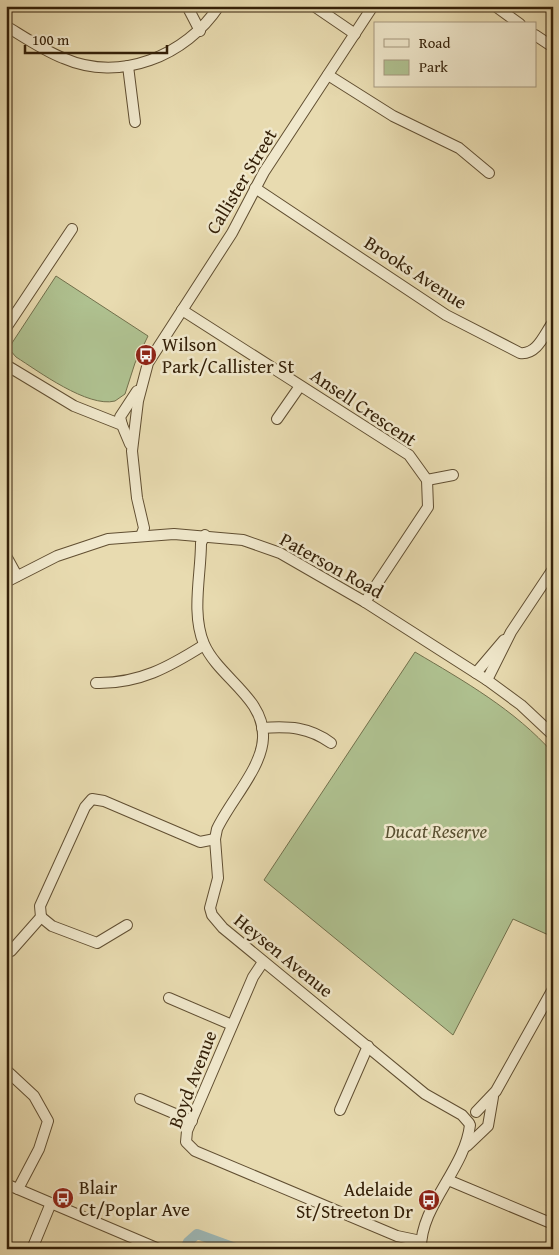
<svg xmlns="http://www.w3.org/2000/svg" width="559" height="1255" font-family="'Gentium Book Plus',serif">
<rect width="100%" height="100%" fill="#e8dbb0"/>
<filter id="stains"><feTurbulence type="fractalNoise" baseFrequency=".004" numOctaves="4"/><feColorMatrix values="0 0 0 0 .2 0 0 0 0 .09 0 0 0 0 .02 0 0 0 .5 -.17"/></filter>
<radialGradient id="worn" r=".72"><stop offset=".6" stop-color="#630" stop-opacity="0"/><stop offset="1" stop-color="#630" stop-opacity=".3"/></radialGradient>
<!-- green -->
<g fill="#afc190" stroke="#72704c">
<path d="M56 276 148 336 135 363 125 394 115 401C88 408 38 371 16 357L10 350 12 343Z"/>
<path d="M415 652C464 681 515 710 553 753V937L513 919 453 1035 264 880Z"/>
</g>
<g fill="none" stroke-linecap="round" stroke-linejoin="round">
<!-- canal -->
<polyline stroke="#9db8b7" stroke-width="10" points="185,1249 188,1242 197,1234 238,1249"/>
<!-- minor casing -->
<g stroke="#614f32" stroke-width="12">
<g id="minor">
<polyline points="187,6 200,31"/>
<polyline points="314,6 355,34"/>
<polyline points="495,6 520,24"/>
<path d="M6 26C24 37 43 50 63 58 120 83 186 56 219 6"/>
<polyline points="535,35 553,47"/>
<polyline points="128,66 135,122"/>
<polyline points="328,75 393,116 459,148 489,173"/>
<path d="M255 188 446 315 520 353C537 355 544 335 553 322"/>
<polyline points="182,310 409,455 427,480 428,507 365,602"/>
<polyline points="6,328 72,229"/>
<polyline points="6,365 74,406 122,425 130,444"/>
<polyline points="277,419 300,386"/>
<polyline points="122,425 120,417 137,391"/>
<polyline points="427,480 453,475"/>
<path d="M205 535 201 543C201 575 191 613 204 644 219 678 265 698 263 738 262 768 230 801 217 829L215 839 218 878 210 908 212 915 223 928 425 1094 462 1115 469 1123"/>
<polyline points="141,536 144,528 137,498 132,451 138,401 148,363 232,233 264,172 373,6"/>
<polyline points="6,556 17,576"/>
<polyline points="6,582 57,556 108,539 174,534 243,540 280,553 365,602 487,680 521,705 553,735"/>
<polyline points="476,673 504,640"/>
<polyline points="487,680 511,632 553,569"/>
<path d="M96 683C139 684 169 667 204 645"/>
<path d="M262 728C289 726 309 727 331 743"/>
<polyline points="41,917 40,906 85,807 92,799 104,801 200,842 215,839"/>
<polyline points="41,917 52,926 97,943 127,925"/>
<polyline points="6,952 11,951 41,917"/>
<polyline points="263,962 253,977 187,1131 186,1142 195,1151 397,1236 421,1241"/>
<polyline points="169,998 232,1025"/>
<polyline points="6,1070 34,1096 48,1121 39,1149 18,1189"/>
<polyline points="140,1099 192,1121"/>
<polyline points="340,1110 368,1046"/>
<polyline points="476,1112 496,1091 553,989"/>
<polyline points="467,1146 488,1126 493,1097"/>
<polyline points="448,1180 553,1224"/>
<polyline points="6,1184 159,1249"/>
<polyline points="32,1249 51,1203"/>
<path d="M421 1249C420 1206 465 1169 470 1125"/>
</g>
</g>
<!-- minor -->
<use href="#minor" stroke="#f0e8cc" stroke-width="10"/>
</g>
<!-- icons -->
<defs>
<g id="bus-disc" transform="scale(1.125)"><circle r="9.5" fill="#8f2418" stroke="#f0e8cc"/><path d="M-5-6H5V4H4V6H2V4H-2V6H-4V4H-5ZM-3.5-4V0h7V-4ZM-3.5 1.2v1.5H-2V1.2ZM2 1.2v1.5H3.5V1.2Z" fill="#fff"/></g>
</defs>
<g fill-rule="evenodd">
<use href="#bus-disc" x="146" y="355"/>
<use href="#bus-disc" x="63" y="1198"/>
<use href="#bus-disc" x="429" y="1200"/>
</g>
<g text-anchor="middle" dominant-baseline="central" stroke-width="5" stroke-linejoin="round" paint-order="stroke">
<!-- street labels -->
<g font-size="19" fill="#342008" stroke="#f0e8cc">
<text transform="translate(241 181) rotate(-59)">Callister Street</text>
<text transform="translate(416 272) rotate(33)">Brooks Avenue</text>
<text transform="translate(364 407) rotate(34)">Ansell Crescent</text>
<text transform="translate(332 565) rotate(29)">Paterson Road</text>
<text transform="translate(284 955) rotate(39)">Heysen Avenue</text>
<text transform="translate(192 1079) rotate(-69)">Boyd Avenue</text>
</g>
<!-- poi labels -->
<g font-size="19" fill="#342008" stroke="#f0e8cc" text-anchor="start">
<text x="162" y="344">Wilson<tspan x="162" dy="22">Park/Callister St</tspan></text>
<text x="79" y="1187">Blair<tspan x="79" dy="22">Ct/Poplar Ave</tspan></text>
<text x="413" y="1189" text-anchor="end">Adelaide<tspan x="413" dy="22">St/Streeton Dr</tspan></text>
</g>
<!-- park labels -->
<g font-size="19" font-style="italic" fill="#595031" stroke="#f0e8cc">
<text x="436" y="831">Ducat Reserve</text>
</g>
</g>
<!-- margin -->
<rect width="559" height="1255" fill="none" stroke="#e8dbb0" stroke-width="25"/>
<rect x="8" y="8" width="544" height="1240" fill="none" stroke="#342008" stroke-width="2.5"/>
<rect x="12" y="12" width="534" height="1230" fill="none" stroke="#342008"/>
<!-- legend -->
<rect x="374" y="22" width="162" height="65" fill="#f0e8cc" stroke="#a5987e"/>
<rect x="384" y="39" width="25" height="8" fill="#f0e8cc" stroke="#a5987e"/>
<text x="419" y="48" font-size="15" fill="#342008">Road</text>
<rect x="384" y="60" width="25" height="15" fill="#afc190" stroke="#a5987e"/>
<text x="419" y="72" font-size="15" fill="#342008">Park</text>
<!-- scale -->
<path d="M25 45v8h142v-8" fill="none" stroke="#342008" stroke-width="2.5"/>
<text x="32" y="45" font-size="15" fill="#342008" stroke="#f0e8cc" stroke-width="4" paint-order="stroke">100 m</text>
<rect width="100%" height="100%" filter="url(#stains)"/>
<rect width="100%" height="100%" fill="url(#worn)"/>
</svg>
